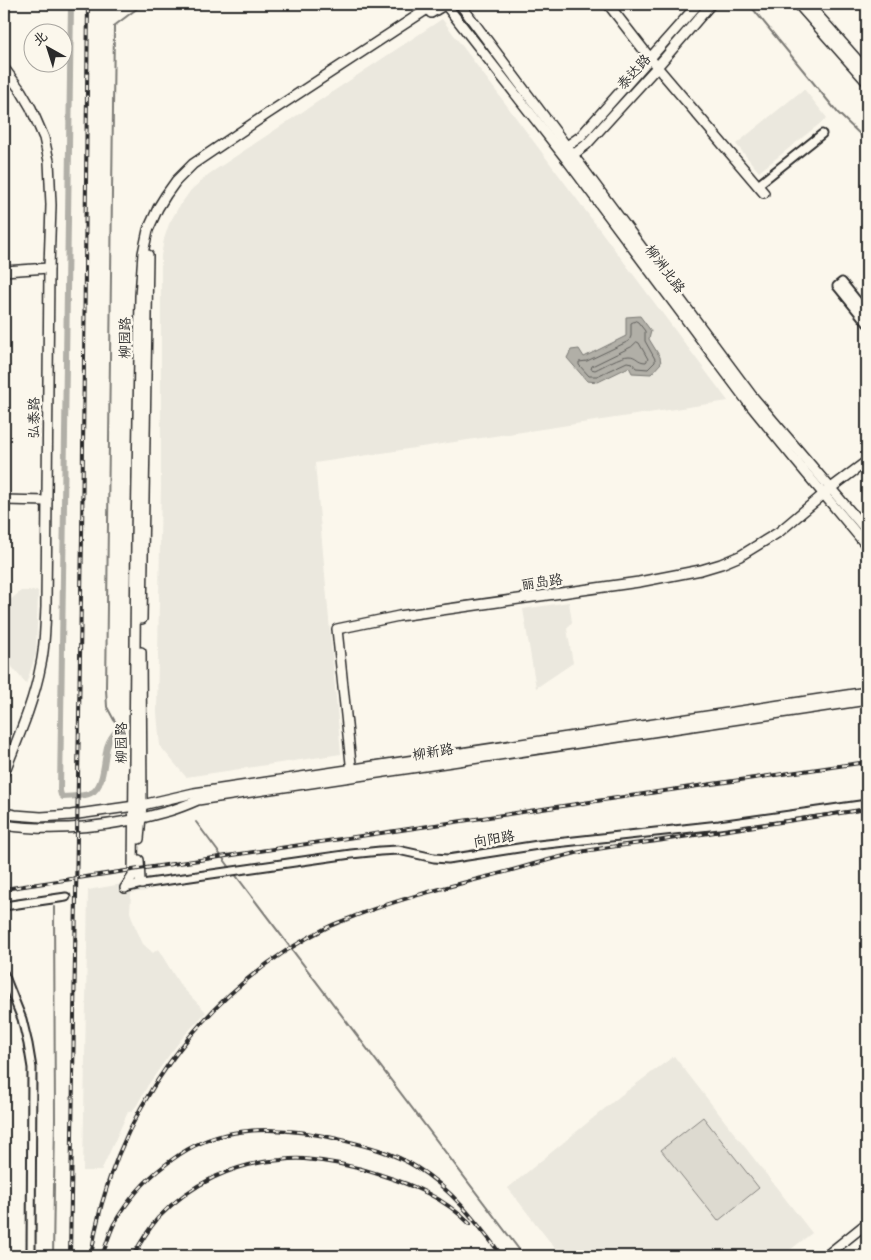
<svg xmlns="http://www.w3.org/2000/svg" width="871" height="1260" font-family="Pangolin,'LXGW WenKai TC',sans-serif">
<rect width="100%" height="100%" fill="#fbf7ec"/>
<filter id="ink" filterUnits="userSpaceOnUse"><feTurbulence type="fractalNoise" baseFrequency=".02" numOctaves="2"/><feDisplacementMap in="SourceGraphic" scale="10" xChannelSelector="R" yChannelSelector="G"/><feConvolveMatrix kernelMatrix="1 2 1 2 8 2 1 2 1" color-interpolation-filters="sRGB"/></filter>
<g filter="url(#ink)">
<!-- built -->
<g fill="#ebe8de">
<polygon points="442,19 728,401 315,463 341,754 186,777 160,746 157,713 161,484 161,256 164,239 169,224 178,208 191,190 209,174"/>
<polygon points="804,89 827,118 759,172 736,144"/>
<polygon points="21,591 38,591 36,654 26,684 4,657 4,605"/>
<polygon points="569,602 572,622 567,629 573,663 536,688 523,609"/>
<polygon points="145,880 147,891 131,893 130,912 134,924 143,944 153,953 158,949 180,985 206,1012 183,1037 167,1058 148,1085 137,1105 132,1111 128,1112 101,1171 83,1171 88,890"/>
<polygon points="674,1056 812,1233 782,1256 561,1256 508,1188 620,1096"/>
</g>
<!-- green -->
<polygon fill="#dddad0" stroke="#84827e" points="703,1117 759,1188 718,1221 661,1150"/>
<!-- water -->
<polygon fill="#b1afa7" stroke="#7b7a75" points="640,316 651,331 649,339 660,357 661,363 651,374 632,373 629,367 598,382 587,381 567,358 571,350 579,349 584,357 626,336 626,317"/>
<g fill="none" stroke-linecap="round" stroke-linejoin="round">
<!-- shore -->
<g stroke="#61605d" stroke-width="1">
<polygon points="636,321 638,322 645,331 645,341 655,359 655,362 648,369 636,368 632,363 627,362 597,376 589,376 579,365 579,362 587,361 629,341 631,336 631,323 633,322"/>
<path d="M637 342 639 343 648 359 646 362C637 362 637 356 629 356 620 356 604 366 595 370L591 369 592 366 631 347Z"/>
</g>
<!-- stream -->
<g stroke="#7b7a75" stroke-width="2">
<polyline points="749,4 838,113 867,141"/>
<polyline points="124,732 114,720 107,707 106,689 114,26 143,4"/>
<polyline points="196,822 231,869"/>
<polyline points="234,873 524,1256"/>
<polyline points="53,1256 55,1119 54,907"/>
</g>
<!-- canal -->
<path stroke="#b1afa7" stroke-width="6" d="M71 4 60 791 61 795 63 797C72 796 83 797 91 793 104 788 104 759 107 747 109 739 114 733 120 727"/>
<!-- street casing -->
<g stroke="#2b2b2b" stroke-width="11">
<g id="street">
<polyline points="758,185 822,134"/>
<polyline points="867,313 842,282 837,286 867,323"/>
<polyline points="125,888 142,884 351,854 380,851 398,850 434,858 448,859 538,845 719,825 867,804"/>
<polyline points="4,906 66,897"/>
<polyline points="4,974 22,1019 28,1044 32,1068 31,1256"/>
</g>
</g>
<!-- secondary casing -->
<g stroke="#2b2b2b" stroke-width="12">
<g id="secondary">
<polyline points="445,4 567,160 747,401 796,461 867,546"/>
<polyline points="460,4 573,155 752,396 867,531"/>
<polyline points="608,4 657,67 764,193"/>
<polyline points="798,4 867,82"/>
<polyline points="808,4 867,71"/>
<polyline points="431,13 446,4"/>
<path d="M4 68 21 91 31 108 44 138 49 161 51 205 49 268 46 607C45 626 45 646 41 664 34 702 18 738 4 773"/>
<polyline points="564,148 580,137 698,4"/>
<polyline points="569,158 586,145 657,67 711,4"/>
<polyline points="4,271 49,268"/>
<polyline points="4,500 47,501"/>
<polyline points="142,619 148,255"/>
<polyline points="352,773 337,629 399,616 639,582 701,570 721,564 740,556 779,532 831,488 867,461"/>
<polyline points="4,813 15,815 41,817 71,815 142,805 194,793 867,692"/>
<path d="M4 825C57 833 117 826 169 811 179 808 189 804 198 800L867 700"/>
<polyline points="139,839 142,805 141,652"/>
<polyline points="139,860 140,881 142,884"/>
<polyline points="125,888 133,876 136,538 140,296 143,253 148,230 158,208 166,195 176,181 193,164 264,116 435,4"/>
<polyline points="826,1256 867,1223"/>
</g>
</g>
<!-- street -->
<use href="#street" stroke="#fbf7ec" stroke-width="7"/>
<!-- secondary -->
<use href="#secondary" stroke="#fbf7ec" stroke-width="9"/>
<!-- rail casing -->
<g stroke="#2b2b2b" stroke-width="4">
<g id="rail">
<polyline points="4,889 691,787 867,762"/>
<polyline points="70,1256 82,536 88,4"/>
<path d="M91 1256C111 1117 201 990 328 927 336 923 346 920 355 916 396 900 439 889 482 878 515 870 548 859 581 852 610 846 640 844 669 839 735 829 801 819 867 809"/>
<path d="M102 1256C106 1246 109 1234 114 1224 127 1201 144 1181 165 1165 174 1158 184 1151 194 1146 239 1123 294 1128 342 1140 367 1146 394 1153 416 1167 452 1189 477 1223 502 1256"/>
<path d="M133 1256C140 1243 148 1230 158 1218 190 1184 234 1163 281 1160 288 1159 296 1158 304 1159 329 1161 354 1166 378 1174 413 1185 443 1197 470 1224"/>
</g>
</g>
<!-- rail -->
<use href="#rail" stroke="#fbf7ec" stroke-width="2" stroke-dasharray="5.5" stroke-linecap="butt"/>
</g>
</g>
<g text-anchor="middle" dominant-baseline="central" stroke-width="5" stroke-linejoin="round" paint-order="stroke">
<!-- street labels -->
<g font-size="14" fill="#2b2b2b" stroke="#fbf7ec">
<text transform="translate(634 72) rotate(-48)">泰达路</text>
<text transform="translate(665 269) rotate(53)">柳洲北路</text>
<text transform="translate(125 338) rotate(-89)">柳园路</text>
<text transform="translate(34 418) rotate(-89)">弘泰路</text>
<text transform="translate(542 582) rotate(-8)">丽岛路</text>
<text transform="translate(121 743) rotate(-90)">柳园路</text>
<text transform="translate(433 752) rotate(-9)">柳新路</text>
<text transform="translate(494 839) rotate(-9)">向阳路</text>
</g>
</g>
<!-- margin -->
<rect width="871" height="1260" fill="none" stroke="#fbf7ec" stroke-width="20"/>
<rect x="10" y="10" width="851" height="1240" fill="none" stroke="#2b2b2b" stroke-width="2" filter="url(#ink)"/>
<!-- north arrow -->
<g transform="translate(48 48) rotate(321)"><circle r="24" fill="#fbf7ec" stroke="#a8a59f"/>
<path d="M0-4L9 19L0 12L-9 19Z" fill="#2b2b2b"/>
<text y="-8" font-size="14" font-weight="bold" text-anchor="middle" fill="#2b2b2b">北</text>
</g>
</svg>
